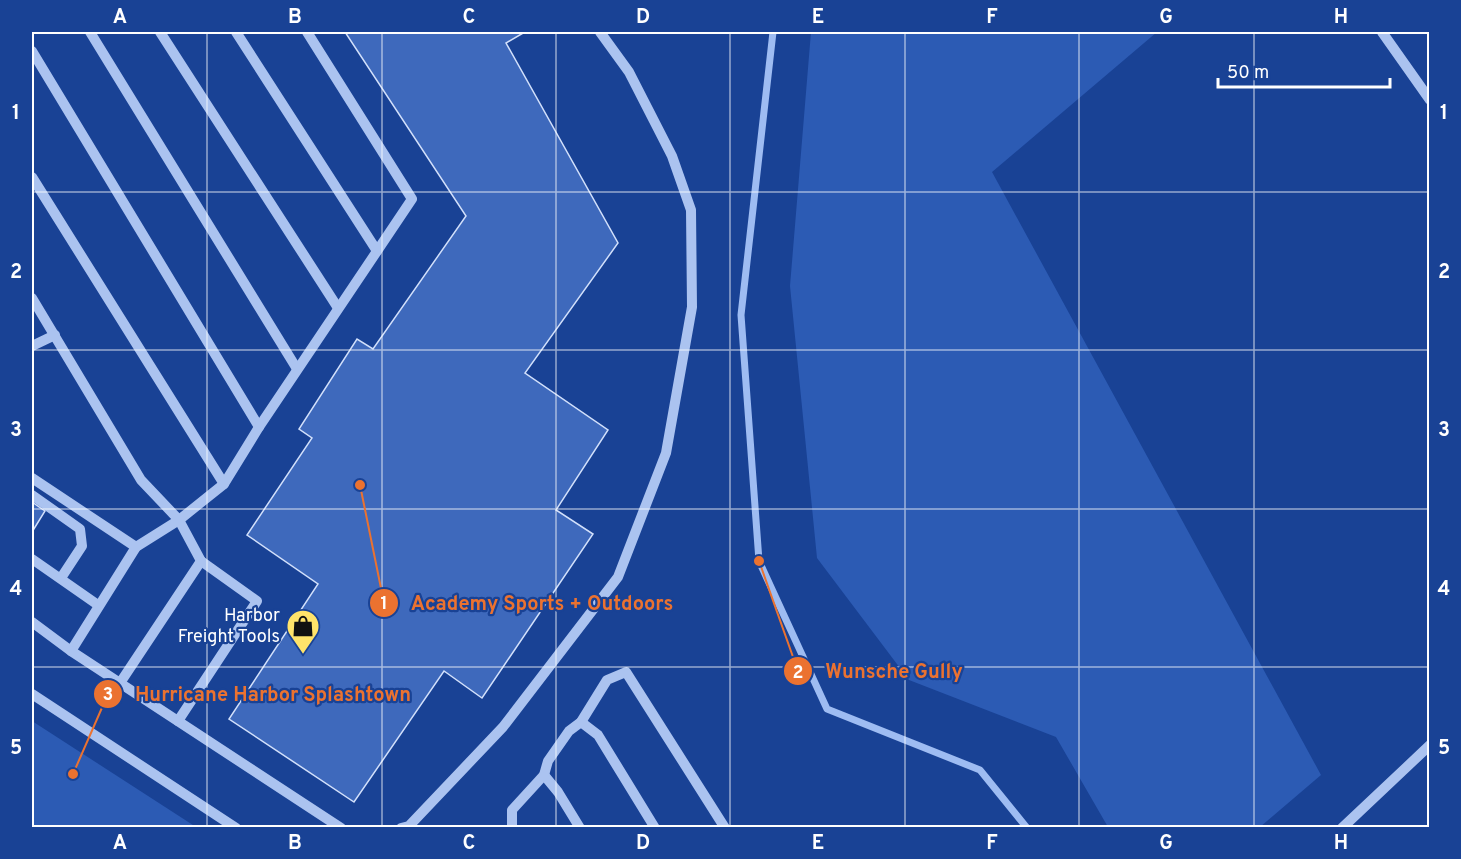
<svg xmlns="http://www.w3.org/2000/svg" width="1461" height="859" font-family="Overpass,sans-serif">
<rect width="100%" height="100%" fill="#194295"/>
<!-- green -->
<g fill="#2c5bb4">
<polygon points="811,32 1157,32 992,172 1321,775 1260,827 1108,827 1056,737 909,680 817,558 790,286"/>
<polygon points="32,721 196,827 32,827"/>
</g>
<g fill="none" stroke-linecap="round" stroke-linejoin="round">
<!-- stream -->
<polyline stroke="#9ebcf2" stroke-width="7" points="773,32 741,315 759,561 827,709 980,770 1027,828"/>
</g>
<!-- building -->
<g fill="#3e69bc" stroke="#d2e0fb" stroke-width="1.5">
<polygon points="345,32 525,32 506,43 618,243 525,373 608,430 556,510 593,534 482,698 444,671 354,802 229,719 318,584 247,535 312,438 299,429 357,339 373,349 466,216"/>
<polygon points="32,502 45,511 32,532"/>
</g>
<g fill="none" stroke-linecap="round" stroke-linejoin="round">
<!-- minor -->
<g stroke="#abc3f0" stroke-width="10">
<polyline points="90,32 297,369"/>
<polyline points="160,32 338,308"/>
<polyline points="236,32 377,251"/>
<polyline points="1382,32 1430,100"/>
<polyline points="32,51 259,427"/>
<polyline points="32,177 224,484"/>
<polyline points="32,298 141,480 179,520 201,561 257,601 178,721"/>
<polyline points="32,346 55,335"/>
<polyline points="32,478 136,547"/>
<polyline points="32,495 80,529 82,546 61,578"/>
<polyline points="32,559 98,605"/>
<polyline points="32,622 71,651 136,547 179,520 224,484 259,427 412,199 307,32"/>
<polyline points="71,651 341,828"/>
<polyline points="120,683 201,561"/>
<polyline points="32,694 236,828"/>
<polyline points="581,722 598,735 655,828"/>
<polyline points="544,775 558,792 580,828"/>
<polyline points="401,828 409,826 503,727 618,577 666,453 692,307 691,210 672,156 629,72 600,32"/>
<polyline points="512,828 512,810 544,775 548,761 569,731 581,722 607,680 626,672 725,828"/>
<polyline points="1342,828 1430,745"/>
</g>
</g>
<!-- grid -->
<path fill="none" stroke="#fff" stroke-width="1.5" stroke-opacity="0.55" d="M207 32V828M382 32V828M556 32V828M730 32V828M905 32V828M1079 32V828M1254 32V828M32 192H1430M32 350H1430M32 509H1430M32 667H1430"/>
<!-- icons -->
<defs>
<g id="shop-pin" transform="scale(1.725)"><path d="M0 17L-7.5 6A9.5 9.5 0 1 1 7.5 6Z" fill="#ffe36a" stroke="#194295"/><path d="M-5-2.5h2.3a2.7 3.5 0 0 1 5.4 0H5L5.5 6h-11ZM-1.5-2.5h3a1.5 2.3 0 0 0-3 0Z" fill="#111"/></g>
</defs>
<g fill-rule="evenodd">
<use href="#shop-pin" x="303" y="626"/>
</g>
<g text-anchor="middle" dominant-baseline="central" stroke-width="4.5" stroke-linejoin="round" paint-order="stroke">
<!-- poi labels -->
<g font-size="18" fill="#fff" stroke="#194295" text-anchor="end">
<text x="280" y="616">Harbor<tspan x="280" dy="21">Freight Tools</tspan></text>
</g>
</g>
<!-- callouts -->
<path fill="none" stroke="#eb7230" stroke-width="2" d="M360 485L384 603M759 561L798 671M73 774L108 694"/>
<g fill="#eb7230" stroke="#194295" stroke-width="2">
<circle cx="360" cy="485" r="6"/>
<circle cx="759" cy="561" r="6"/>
<circle cx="73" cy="774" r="6"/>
<circle cx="384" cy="603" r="15"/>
<circle cx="798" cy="671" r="15"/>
<circle cx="108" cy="694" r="15"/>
</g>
<g font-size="18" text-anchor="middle" font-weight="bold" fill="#fff">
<text x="384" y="609">1</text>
<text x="798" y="678">2</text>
<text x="108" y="700">3</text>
</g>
<g font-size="20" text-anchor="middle" font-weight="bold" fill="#eb7230" stroke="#194295" stroke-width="4.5" stroke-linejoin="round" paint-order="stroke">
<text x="542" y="610">Academy Sports + Outdoors</text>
<text x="894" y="678">Wunsche Gully</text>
<text x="273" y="701">Hurricane Harbor Splashtown</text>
</g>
<!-- border -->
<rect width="1461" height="859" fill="none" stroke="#194295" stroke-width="66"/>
<!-- scale -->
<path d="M1218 78v9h172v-9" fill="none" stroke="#ffffff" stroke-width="3"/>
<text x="1227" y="78" font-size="18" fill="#ffffff" stroke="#194295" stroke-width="4.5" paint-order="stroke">50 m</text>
<rect x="33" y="33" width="1395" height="793" fill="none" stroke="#fff" stroke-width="2"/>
<g font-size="20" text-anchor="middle" font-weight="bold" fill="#fff">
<text x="120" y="23">A</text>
<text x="295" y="23">B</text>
<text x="469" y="23">C</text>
<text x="643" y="23">D</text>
<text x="818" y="23">E</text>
<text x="992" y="23">F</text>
<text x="1166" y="23">G</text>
<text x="1341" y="23">H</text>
<text x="16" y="119">1</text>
<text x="1444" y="119">1</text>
<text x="16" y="278">2</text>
<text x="1444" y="278">2</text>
<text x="16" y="436">3</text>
<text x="1444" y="436">3</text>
<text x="16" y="595">4</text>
<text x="1444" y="595">4</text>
<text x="16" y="754">5</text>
<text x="1444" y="754">5</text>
<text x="120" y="849">A</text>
<text x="295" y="849">B</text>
<text x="469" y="849">C</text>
<text x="643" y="849">D</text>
<text x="818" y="849">E</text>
<text x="992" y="849">F</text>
<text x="1166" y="849">G</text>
<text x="1341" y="849">H</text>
</g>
</svg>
